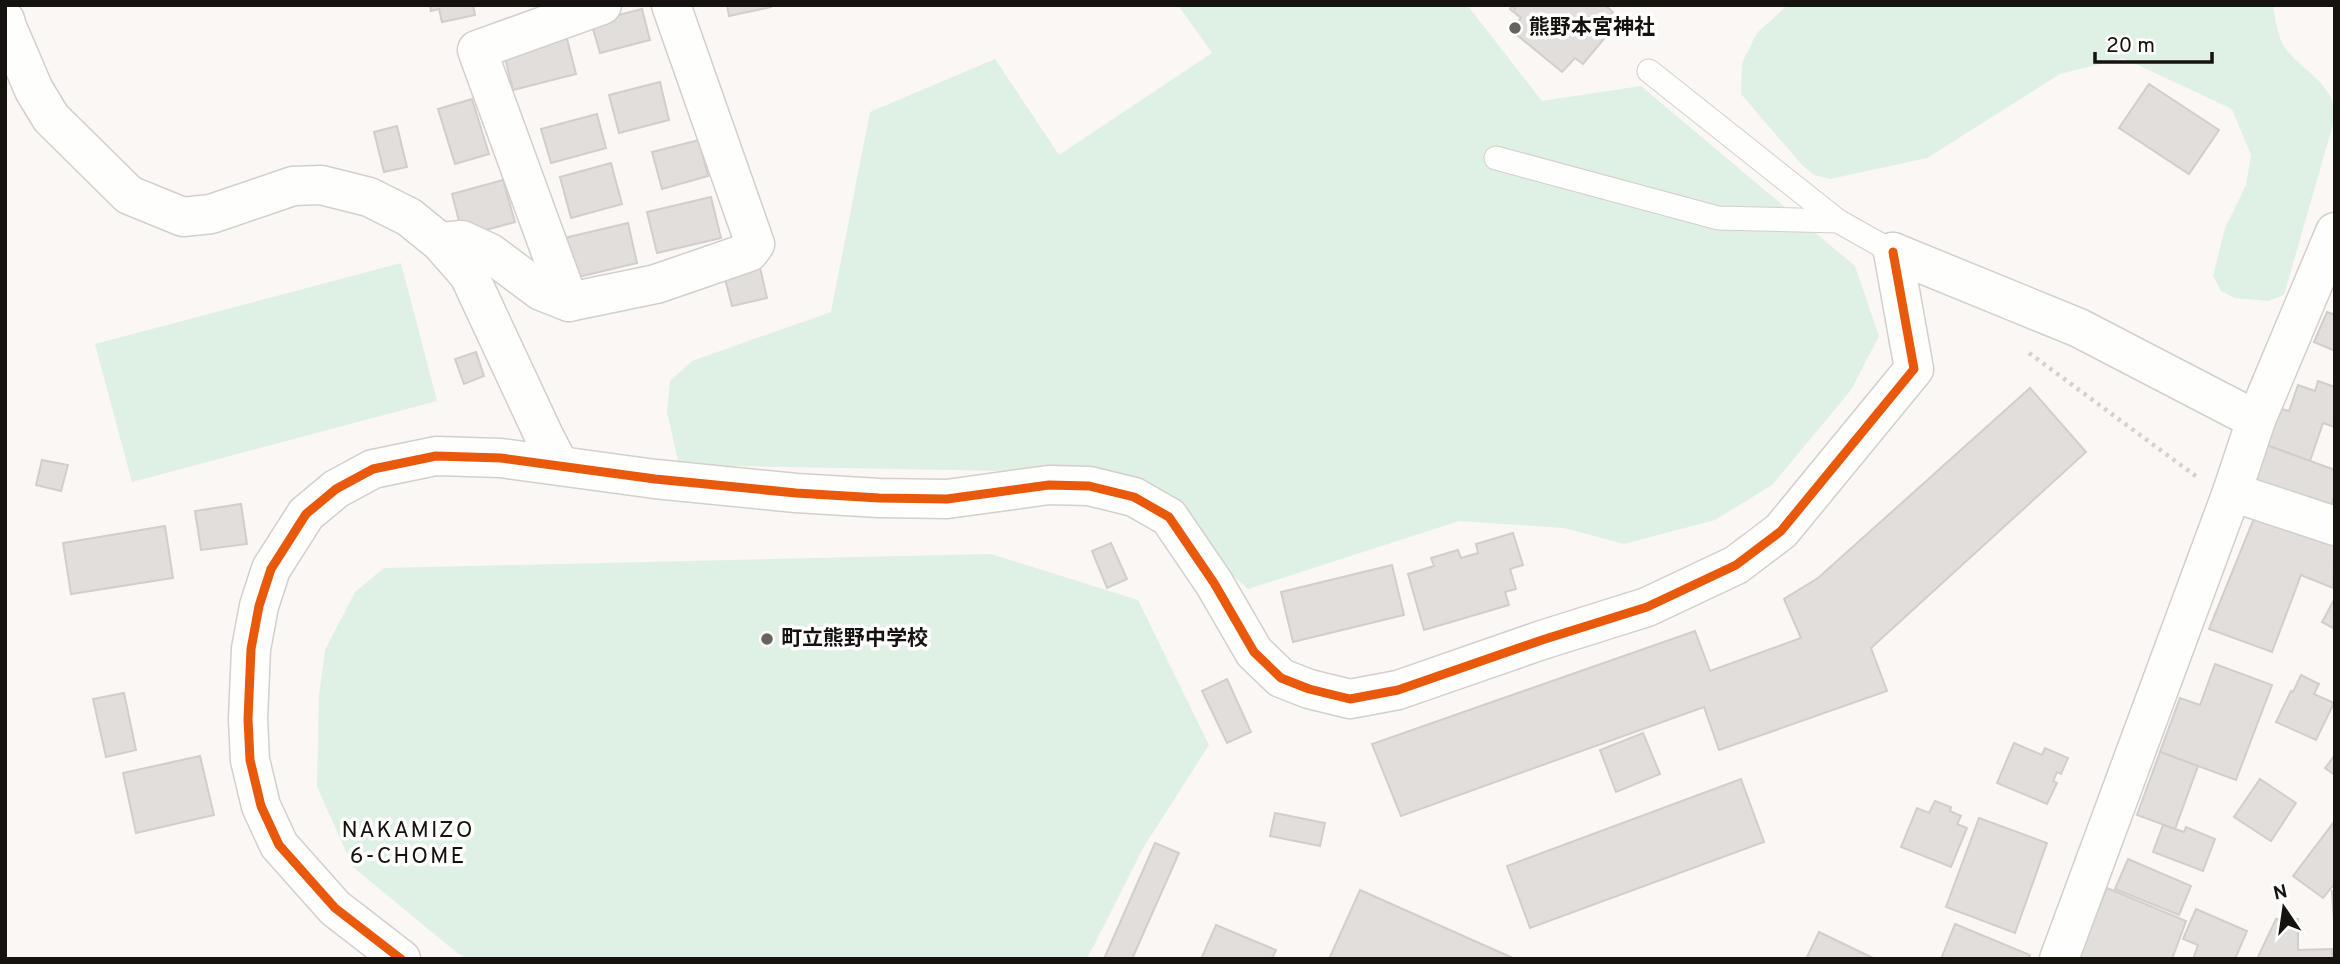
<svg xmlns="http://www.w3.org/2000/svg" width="2340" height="964" font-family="Overpass,'Noto Sans JP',sans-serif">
<rect width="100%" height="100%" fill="#fbf7f4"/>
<!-- green -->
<g fill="#dff0e4">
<polygon points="1178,5 1467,5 1542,101 1641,86 1855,266 1879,336 1851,390 1772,485 1715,520 1624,544 1564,528 1459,521 1248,589 1120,473 679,465 667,412 670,381 692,361 831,312 870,112 995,59 1059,155 1212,53"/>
<path d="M1788 5H2273C2276 21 2277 39 2288 52 2306 73 2335 85 2335 117L2284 295 2268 301 2235 298 2221 291 2213 276 2225 228 2246 185 2251 155 2232 109 2123 58 2060 74 1927 158 1830 179 1814 175 1802 165 1741 94 1742 63 1757 33Z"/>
<polygon points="401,263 437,401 132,482 95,344"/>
<polygon points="991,554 1138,600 1209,745 1143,848 1087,959 468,959 456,952 353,867 317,787 319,695 325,650 355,592 384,568"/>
</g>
<!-- building -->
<g fill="#e2dedb" stroke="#d2cecb" stroke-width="2">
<polygon points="430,5 473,5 475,15 442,22 439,9 431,11"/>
<polygon points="727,5 770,5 771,7 729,16"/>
<polygon points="1518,5 1605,5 1613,12 1600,27 1608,34 1583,64 1575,58 1562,72 1511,30 1521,18 1510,9 1512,6 1515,9"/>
<polygon points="642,9 650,40 600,53 591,22"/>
<polygon points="565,31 576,74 513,90 502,46"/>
<polygon points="660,82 669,120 619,133 609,95"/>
<polygon points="2149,84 2219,130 2189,174 2119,128"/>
<polygon points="472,99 489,154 455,164 438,109"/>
<polygon points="597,114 606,148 551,163 541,129"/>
<polygon points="397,126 407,167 384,172 374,132"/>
<polygon points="699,140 708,176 662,189 652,152"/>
<polygon points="611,163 622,204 571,218 560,177"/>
<polygon points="503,180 515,222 463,236 452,194"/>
<polygon points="711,197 721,238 657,253 647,212"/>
<polygon points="628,223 637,263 570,279 560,239"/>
<polygon points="759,263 767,298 732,306 723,271"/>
<polygon points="2327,312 2335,315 2335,351 2314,342"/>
<polygon points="476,352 484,376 464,384 455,359"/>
<polygon points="2318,381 2335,387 2335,427 2323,423 2310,461 2261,443 2275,407 2289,411 2298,385 2315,391"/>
<polygon points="2030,388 2086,452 1871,648 1887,691 1719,750 1704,707 1401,816 1372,744 1695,631 1710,671 1801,638 1784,599 1818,578"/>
<polygon points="2261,443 2335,470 2335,494 2330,508 2248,479"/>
<polygon points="42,460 68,465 61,491 36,485"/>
<polygon points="241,504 247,544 201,550 195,511"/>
<polygon points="2257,511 2335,538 2333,588 2301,575 2272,652 2209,629"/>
<polygon points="165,526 173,578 71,594 63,543"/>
<polygon points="1513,533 1523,565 1510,569 1516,589 1505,592 1509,605 1424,630 1408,574 1434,566 1431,558 1458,550 1461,558 1478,553 1476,544"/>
<polygon points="1111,543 1127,579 1107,588 1092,551"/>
<polygon points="1392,565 1404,615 1293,642 1281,592"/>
<polygon points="2335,598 2335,629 2322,622"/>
<polygon points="2215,664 2272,685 2236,780 2160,752 2180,698 2200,705"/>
<polygon points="2301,675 2319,684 2314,694 2334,703 2316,740 2276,722 2291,691 2293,692"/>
<polygon points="1227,679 1251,732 1227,743 1202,691"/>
<polygon points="124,693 136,750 106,757 93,699"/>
<polygon points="1643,733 1660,774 1616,792 1600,750"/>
<polygon points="2014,743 2042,755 2045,748 2068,758 2061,774 2057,772 2053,781 2057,783 2047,804 1997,783"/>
<polygon points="2160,752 2198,766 2175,829 2137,815"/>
<polygon points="2335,755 2335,775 2325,768"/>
<polygon points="200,756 214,815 136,833 123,773"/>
<polygon points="1741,779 1764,842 1530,928 1507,866"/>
<polygon points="2260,779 2296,803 2271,841 2234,817"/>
<polygon points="1935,801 1951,807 1950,811 1961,816 1957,824 1967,828 1951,867 1901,847 1917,808 1929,813"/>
<polygon points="1275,813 1325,823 1320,846 1270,836"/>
<polygon points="1979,818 2047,843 2015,933 1946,907"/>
<polygon points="2334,822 2335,883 2323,898 2293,876"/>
<polygon points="2163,825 2184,832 2186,827 2215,839 2203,871 2153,852"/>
<polygon points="1155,843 1179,853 1132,959 1104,959"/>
<polygon points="2128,859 2191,886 2179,915 2115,889"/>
<polygon points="2107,888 2186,921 2172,959 2077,959"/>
<polygon points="1360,890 1515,959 1329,959"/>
<polygon points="2332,891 2335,891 2335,936"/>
<polygon points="2196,909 2247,931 2235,959 2193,959 2198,945 2183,939"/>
<polygon points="2276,919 2298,919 2298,950 2332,949 2332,959 2257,959"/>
<polygon points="1955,924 2030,955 2029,959 1941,959"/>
<polygon points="1216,925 1276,950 1272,959 1201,959"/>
<polygon points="1819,932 1875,959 1806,959"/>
</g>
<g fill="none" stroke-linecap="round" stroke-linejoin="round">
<!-- service casing -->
<g stroke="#d3cfcc" stroke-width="25">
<g id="service">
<polyline points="1649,71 1838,221"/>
<polyline points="1496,158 1718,218 1838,221 1893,252"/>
</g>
</g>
<!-- minor casing -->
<g stroke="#d3cfcc" stroke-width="41">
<g id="minor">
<polyline points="602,5 477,50 569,302 656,284 749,252 755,244 671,5"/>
<polyline points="5,20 7,27 34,90 51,118 129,195 183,217 211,214 293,186 321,185 369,197 409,217 440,242 469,275 544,436 559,465"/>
<polyline points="440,242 462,240 490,253 541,291 569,302"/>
<polyline points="1893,252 2079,328 2256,420"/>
<polyline points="2232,492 2335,526"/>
<polyline points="401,959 335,908 279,845 261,806 250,760 248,719 251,649 259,606 271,569 306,514 336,489 373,469 436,456 501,458 655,479 796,493 879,498 947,499 1049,485 1089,486 1134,497 1169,517 1214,583 1254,652 1281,678 1309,689 1350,699 1398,690 1542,640 1647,607 1736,565 1781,531 1914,369 1893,252"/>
<polyline points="2059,959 2232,492 2256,420 2335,232"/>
</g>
</g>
<!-- path -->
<polyline stroke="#d4d2d1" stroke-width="4.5" stroke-dasharray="3.5 5" stroke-linecap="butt" points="2029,353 2197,477"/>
<!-- service -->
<use href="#service" stroke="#fefefd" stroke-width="23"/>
<!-- minor -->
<use href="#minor" stroke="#fefefd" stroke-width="38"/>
<!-- cycleway casing -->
<g stroke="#fff" stroke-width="13">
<polyline id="cycleway" points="401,959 335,908 279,845 261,806 250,760 248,719 251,649 259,606 271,569 306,514 336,489 373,469 436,456 501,458 655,479 796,493 879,498 947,499 1049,485 1089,486 1134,497 1169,517 1214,583 1254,652 1281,678 1309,689 1350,699 1398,690 1542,640 1647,607 1736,565 1781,531 1914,369 1893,252"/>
</g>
<!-- cycleway -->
<use href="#cycleway" stroke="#e8590c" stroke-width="9"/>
</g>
<!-- markers -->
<g fill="#66625e" stroke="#fff" stroke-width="2.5">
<circle cx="1515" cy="28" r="7"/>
<circle cx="767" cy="639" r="7"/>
</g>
<g text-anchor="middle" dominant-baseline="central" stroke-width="7" stroke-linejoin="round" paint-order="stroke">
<!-- poi labels -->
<g font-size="21" font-weight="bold" fill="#16120e" stroke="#fff" text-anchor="start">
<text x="1529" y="28">熊野本宮神社</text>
<text x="781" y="639">町立熊野中学校</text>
</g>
<!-- neighbourhood labels -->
<g font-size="23" letter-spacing="2" fill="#16120e" stroke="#fff">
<text x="408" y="831">NAKAMIZO<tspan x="408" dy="26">6-CHOME</tspan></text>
</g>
</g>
<!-- border -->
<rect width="2340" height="964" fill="none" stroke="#16120e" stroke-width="14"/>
<!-- north arrow -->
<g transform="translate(2284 908) rotate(347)" stroke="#ffffff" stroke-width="5" paint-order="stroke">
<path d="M0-5L12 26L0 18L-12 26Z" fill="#16120e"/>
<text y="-10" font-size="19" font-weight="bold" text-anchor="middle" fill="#16120e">N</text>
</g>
<!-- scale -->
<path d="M2095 52v10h117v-10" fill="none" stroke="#16120e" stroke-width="3.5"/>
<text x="2106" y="52" font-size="21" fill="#16120e" stroke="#ffffff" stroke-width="5" paint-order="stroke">20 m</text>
</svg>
